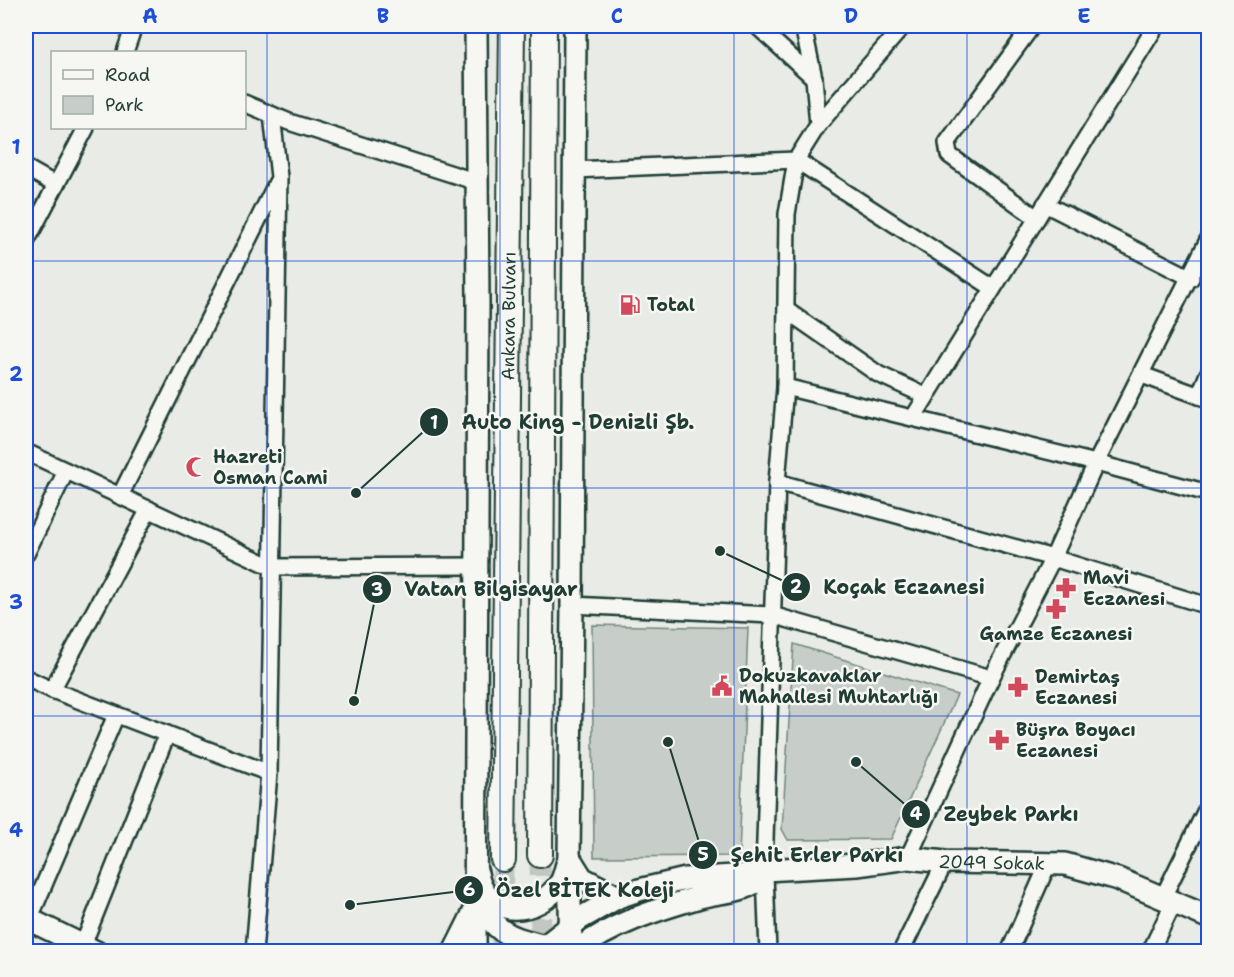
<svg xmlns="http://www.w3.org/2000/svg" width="1234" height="977" font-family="'Shantell Sans',sans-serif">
<rect width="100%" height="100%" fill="#e9ebe7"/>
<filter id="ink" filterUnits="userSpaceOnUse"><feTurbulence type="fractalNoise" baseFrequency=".0167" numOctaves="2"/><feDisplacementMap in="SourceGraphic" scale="12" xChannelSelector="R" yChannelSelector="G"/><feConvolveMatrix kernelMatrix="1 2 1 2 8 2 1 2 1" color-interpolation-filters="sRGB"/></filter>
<g filter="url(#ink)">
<!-- green -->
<g fill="#c7cec9" stroke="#73867e" stroke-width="1.5">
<polygon points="592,625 748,628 739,856 594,857"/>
<polygon points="794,644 957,695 891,839 788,840 782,829"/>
</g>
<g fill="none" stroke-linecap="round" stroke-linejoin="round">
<!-- secondary-tunnel -->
<g stroke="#c1c8c3" stroke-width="21" stroke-dasharray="21 10" stroke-linecap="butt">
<polyline points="540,855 541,952"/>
<polyline points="502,952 503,859"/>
</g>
<!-- street casing -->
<g stroke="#1f3d34" stroke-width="20">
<g id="street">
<polyline points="757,26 814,78"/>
<polyline points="1032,26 947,143 949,155 1037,218"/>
<polyline points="125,52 134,26"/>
<polyline points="244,103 289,122 477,182"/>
<polyline points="818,125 903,26"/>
<polyline points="26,168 56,185"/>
<polyline points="574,170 796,160 993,288"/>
<polyline points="1045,204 1191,278"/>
<polyline points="26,242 86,128"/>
<polyline points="786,310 878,374 926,396"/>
<polyline points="1142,375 1208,399"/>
<polyline points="785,387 1096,463 1208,493"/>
<polyline points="1199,396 1208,374"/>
<polyline points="913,418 1156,26"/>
<polyline points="26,452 272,567 477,566"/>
<polyline points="777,482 1053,558 1208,606"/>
<polyline points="120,496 277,182"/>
<polyline points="26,554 66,471"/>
<polyline points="572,605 772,615 991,678"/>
<polyline points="26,678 52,690 269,773"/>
<polyline points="52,690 149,509"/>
<polyline points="908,858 991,678 1053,558 1096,463 1208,240"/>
<polyline points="764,870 777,482 785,387 787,214 796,160 818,125 814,78 803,26"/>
<polyline points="765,874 768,952"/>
<polyline points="1163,897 1208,806"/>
<polyline points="29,920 116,715"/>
<polyline points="83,945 167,734"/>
<polyline points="254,952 269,773 279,177 272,115"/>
<polyline points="901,952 945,862"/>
<polyline points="1009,952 1048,864"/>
<polyline points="1150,952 1174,902"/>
</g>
</g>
<!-- secondary casing -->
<g stroke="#1f3d34" stroke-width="26">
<g id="secondary">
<polyline points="569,857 582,878 618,897"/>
<path d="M477 873C485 921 539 916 561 882 564 877 565 870 567 864"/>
<path d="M475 897C499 938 509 936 552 948"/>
<polyline points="26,918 96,952"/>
<polyline points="454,952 473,914"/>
<polyline points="475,952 478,304 476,26"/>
<path id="s1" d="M537 952 581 918 618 897 639 890 686 879 749 875 764 870 857 865 908 858 945 862 1065 864 1118 879 1208 917"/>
<polyline points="571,952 569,857 572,605 575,26"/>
<path d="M574 952C612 924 655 910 700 897 722 891 743 893 761 878"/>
</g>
</g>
<!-- primary casing -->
<g stroke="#1f3d34" stroke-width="28">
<g id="primary">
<polyline points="540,855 544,26"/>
<path id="s2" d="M503 859 512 26"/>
</g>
</g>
<!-- street -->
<use href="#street" stroke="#f6f6f2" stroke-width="15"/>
<!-- secondary -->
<use href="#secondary" stroke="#f6f6f2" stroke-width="21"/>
<!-- primary -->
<use href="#primary" stroke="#f6f6f2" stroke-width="24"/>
</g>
</g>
<!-- grid -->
<path fill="none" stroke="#1d4ed8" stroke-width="1.5" stroke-opacity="0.55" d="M267 26V952M500 26V952M734 26V952M967 26V952M26 261H1208M26 488H1208M26 716H1208"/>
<!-- icons -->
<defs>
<g id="fuel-bare" transform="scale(1.62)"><path d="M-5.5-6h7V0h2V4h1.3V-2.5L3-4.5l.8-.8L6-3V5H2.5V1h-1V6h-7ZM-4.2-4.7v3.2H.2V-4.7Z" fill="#d1495b" stroke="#f6f6f2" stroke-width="2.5" paint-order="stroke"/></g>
<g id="mosque-bare" transform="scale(1.62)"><path d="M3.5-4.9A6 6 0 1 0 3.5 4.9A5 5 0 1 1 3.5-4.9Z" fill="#d1495b" stroke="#f6f6f2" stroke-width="2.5" paint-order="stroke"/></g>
<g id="pharmacy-bare" transform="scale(1.62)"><path d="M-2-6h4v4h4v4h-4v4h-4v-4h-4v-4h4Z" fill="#d1495b" stroke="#f6f6f2" stroke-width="2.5" paint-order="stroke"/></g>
<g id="civic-bare" transform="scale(1.62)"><path d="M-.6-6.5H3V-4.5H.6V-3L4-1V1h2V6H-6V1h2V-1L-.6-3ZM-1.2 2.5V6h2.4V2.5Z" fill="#d1495b" stroke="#f6f6f2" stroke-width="2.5" paint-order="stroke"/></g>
</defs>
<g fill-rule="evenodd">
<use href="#fuel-bare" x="630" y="305"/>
<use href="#mosque-bare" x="196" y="467"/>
<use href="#pharmacy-bare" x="1066" y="588"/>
<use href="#pharmacy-bare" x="1056" y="609"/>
<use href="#civic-bare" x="722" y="686"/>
<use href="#pharmacy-bare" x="1018" y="687"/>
<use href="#pharmacy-bare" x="999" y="740"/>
</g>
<g text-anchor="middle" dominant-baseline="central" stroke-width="5" stroke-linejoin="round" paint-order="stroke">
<!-- poi labels -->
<g font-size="18" font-weight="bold" fill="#1f3d34" stroke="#f6f6f2" text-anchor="start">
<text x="647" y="305">Total</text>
<text x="213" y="457">Hazreti<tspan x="213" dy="21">Osman Cami</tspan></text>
<text x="1083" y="578">Mavi<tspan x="1083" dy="21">Eczanesi</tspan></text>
<text x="1056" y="634" text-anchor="middle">Gamze Eczanesi</text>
<text x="739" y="676">Dokuzkavaklar<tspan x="739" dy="21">Mahallesi Muhtarlığı</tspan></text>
<text x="1035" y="677">Demirtaş<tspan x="1035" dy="21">Eczanesi</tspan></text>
<text x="1016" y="730">Büşra Boyacı<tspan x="1016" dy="21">Eczanesi</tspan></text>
</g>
<!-- street labels -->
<g font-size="18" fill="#1f3d34" stroke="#f6f6f2">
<text stroke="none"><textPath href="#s2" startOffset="543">Ankara Bulvarı</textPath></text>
<text stroke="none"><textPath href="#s1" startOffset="476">2049 Sokak</textPath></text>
</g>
</g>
<!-- callouts -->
<path fill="none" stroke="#1f3d34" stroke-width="2" d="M356 493L434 422M720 551L796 587M354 701L377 589M856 762L916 814M668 742L703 855M350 905L469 890"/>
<g fill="#1f3d34" stroke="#f6f6f2" stroke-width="2">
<circle cx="356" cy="493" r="6"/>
<circle cx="720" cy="551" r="6"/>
<circle cx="354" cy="701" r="6"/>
<circle cx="856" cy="762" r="6"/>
<circle cx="668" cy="742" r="6"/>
<circle cx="350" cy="905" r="6"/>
<circle cx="434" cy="422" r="15"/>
<circle cx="796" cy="587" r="15"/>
<circle cx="377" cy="589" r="15"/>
<circle cx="916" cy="814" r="15"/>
<circle cx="703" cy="855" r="15"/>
<circle cx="469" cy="890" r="15"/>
</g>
<g font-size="18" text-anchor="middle" font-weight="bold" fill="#fff">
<text x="434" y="429">1</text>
<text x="796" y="593">2</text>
<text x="377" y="596">3</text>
<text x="916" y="820">4</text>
<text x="703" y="861">5</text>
<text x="469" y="896">6</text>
</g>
<g font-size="20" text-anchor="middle" font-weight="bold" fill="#1f3d34" stroke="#f6f6f2" stroke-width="5" stroke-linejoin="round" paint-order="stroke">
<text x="578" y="429">Auto King - Denizli Şb.</text>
<text x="904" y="594">Koçak Eczanesi</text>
<text x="491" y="596">Vatan Bilgisayar</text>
<text x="1011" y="821">Zeybek Parkı</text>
<text x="817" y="862">Şehit Erler Parkı</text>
<text x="585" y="897">Özel BİTEK Koleji</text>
</g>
<!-- margin -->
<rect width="1234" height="977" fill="none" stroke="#f6f6f2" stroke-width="66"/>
<!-- legend -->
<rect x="51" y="51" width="195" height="78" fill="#f6f6f2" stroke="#a0aca6" stroke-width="1.5"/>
<rect x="63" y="70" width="30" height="9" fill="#f6f6f2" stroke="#a0aca6" stroke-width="1.5"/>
<text x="105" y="81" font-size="18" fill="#1f3d34">Road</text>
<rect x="63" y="96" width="30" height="18" fill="#c7cec9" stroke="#a0aca6" stroke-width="1.5"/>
<text x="105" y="111" font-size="18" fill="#1f3d34">Park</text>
<rect x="33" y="33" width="1168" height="911" fill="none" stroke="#1d4ed8" stroke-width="2"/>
<g font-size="20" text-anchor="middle" font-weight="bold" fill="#1d4ed8">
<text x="150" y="23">A</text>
<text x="383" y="23">B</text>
<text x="617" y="23">C</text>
<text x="851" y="23">D</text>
<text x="1084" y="23">E</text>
<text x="16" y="154">1</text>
<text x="16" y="381">2</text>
<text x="16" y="609">3</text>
<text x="16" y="837">4</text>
</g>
</svg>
